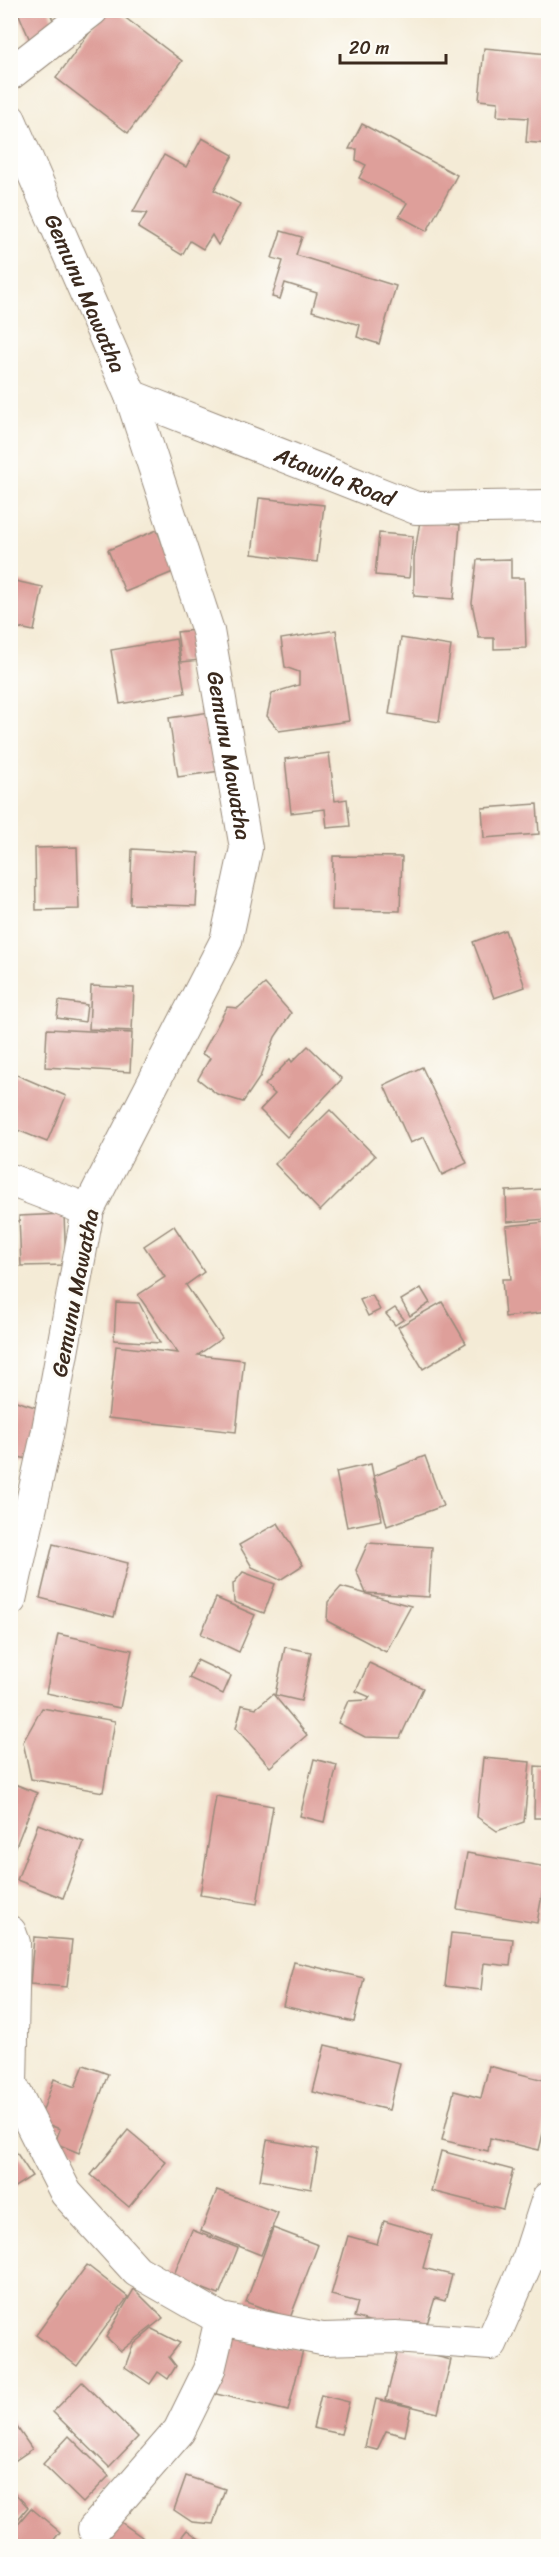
<svg xmlns="http://www.w3.org/2000/svg" width="559" height="2557" font-family="Sriracha,sans-serif">
<rect width="100%" height="100%" fill="#fdfcf7"/>
<filter id="ink" filterUnits="userSpaceOnUse"><feTurbulence type="fractalNoise" baseFrequency=".0167" numOctaves="2"/><feDisplacementMap in="SourceGraphic" scale="12" xChannelSelector="R" yChannelSelector="G"/><feConvolveMatrix kernelMatrix="1 2 1 2 8 2 1 2 1" color-interpolation-filters="sRGB"/></filter>
<filter id="wash" filterUnits="userSpaceOnUse"><feTurbulence type="fractalNoise" baseFrequency=".008" numOctaves="4" result="noise"/><feDisplacementMap in="SourceGraphic" scale="24" xChannelSelector="R" yChannelSelector="G"/><feGaussianBlur stdDeviation="1.35" result="paint"/><feColorMatrix in="noise" values="0 0 0 0 0 0 0 0 0 0 0 0 0 0 0 0 0 1.4 0 .05"/><feComposite in="paint" operator="in"/></filter>
<g filter="url(#wash)">
<rect width="100%" height="100%" fill="#f4ebd6"/>
<g id="blocks">
<!-- building -->
<g fill="#de9f9a">
<polygon points="17,10 49,10 58,33 32,45"/>
<polygon points="106,10 115,10 182,61 128,133 56,78"/>
<polygon points="484,48 548,54 548,144 526,142 528,118 497,116 498,102 479,100"/>
<polygon points="362,124 457,175 427,231 399,216 407,203 359,178 366,165 356,160 357,149 349,149"/>
<polygon points="202,138 233,155 214,190 240,204 218,245 212,235 203,249 190,241 182,255 138,228 147,213 133,212 164,155 186,167"/>
<polygon points="281,231 302,237 296,255 396,286 379,344 357,337 360,325 312,311 317,293 285,283 280,299 272,297 283,261 272,258"/>
<polygon points="259,498 324,505 317,562 252,554"/>
<polygon points="420,521 460,525 454,599 414,596 414,558"/>
<polygon points="157,530 173,572 125,592 108,550"/>
<polygon points="379,533 413,536 409,578 375,575"/>
<polygon points="511,559 511,578 524,578 526,648 494,649 494,638 479,638 472,603 477,560"/>
<polygon points="10,580 43,587 34,631 10,626"/>
<polygon points="205,629 210,659 181,662 177,632"/>
<polygon points="336,630 349,721 279,731 267,716 272,693 299,685 299,672 285,667 281,639"/>
<polygon points="401,638 451,646 439,722 389,714"/>
<polygon points="176,639 185,693 120,704 111,650"/>
<polygon points="217,711 227,770 178,777 169,718"/>
<polygon points="329,753 335,801 347,799 350,826 327,828 325,809 291,813 285,759"/>
<polygon points="537,804 539,834 484,838 482,808"/>
<polygon points="77,847 79,909 36,910 35,848"/>
<polygon points="132,849 199,853 196,906 130,904"/>
<polygon points="333,856 402,857 400,911 332,910"/>
<polygon points="505,930 525,987 494,998 473,942"/>
<polygon points="265,984 291,1013 275,1037 260,1077 243,1102 217,1094 198,1079 210,1058 202,1054 227,1007 238,1008"/>
<polygon points="91,986 134,988 132,1031 89,1029"/>
<polygon points="59,1001 87,1005 85,1022 57,1018"/>
<polygon points="47,1029 132,1033 130,1072 45,1067"/>
<polygon points="308,1046 342,1079 287,1137 260,1110 275,1094 265,1085 290,1059 292,1062"/>
<polygon points="422,1067 467,1163 442,1175 424,1137 410,1143 384,1085"/>
<polygon points="10,1072 66,1096 47,1142 10,1127"/>
<polygon points="330,1110 375,1156 320,1211 275,1164"/>
<polygon points="546,1189 548,1219 507,1222 506,1191"/>
<polygon points="64,1214 66,1265 21,1266 19,1216"/>
<polygon points="546,1222 548,1312 505,1317 502,1279 511,1279 506,1226"/>
<polygon points="174,1226 204,1272 186,1285 222,1338 198,1355 244,1360 236,1432 108,1418 116,1346 178,1353 138,1295 165,1277 144,1246"/>
<polygon points="421,1288 430,1303 410,1316 401,1300"/>
<polygon points="372,1295 380,1310 368,1316 360,1300"/>
<polygon points="116,1302 139,1303 160,1343 114,1340"/>
<polygon points="442,1302 466,1343 423,1369 398,1327"/>
<polygon points="395,1308 404,1319 395,1325 386,1314"/>
<polygon points="10,1399 41,1409 27,1459 10,1455"/>
<polygon points="425,1456 443,1506 387,1526 374,1476"/>
<polygon points="371,1464 382,1520 347,1527 336,1472"/>
<polygon points="278,1523 303,1565 280,1580 252,1567 239,1545"/>
<polygon points="368,1543 432,1547 429,1597 366,1593 356,1570"/>
<polygon points="53,1544 128,1563 114,1617 40,1598"/>
<polygon points="243,1572 275,1584 264,1613 234,1602 233,1584"/>
<polygon points="341,1587 411,1606 386,1652 327,1621 328,1602"/>
<polygon points="216,1598 255,1615 239,1652 201,1634"/>
<polygon points="58,1634 132,1650 120,1708 46,1693"/>
<polygon points="285,1647 311,1652 301,1701 275,1695"/>
<polygon points="197,1660 231,1676 223,1694 189,1678"/>
<polygon points="369,1663 423,1688 400,1738 365,1737 338,1723 348,1701 368,1700 370,1697 356,1691"/>
<polygon points="273,1694 307,1735 270,1767 236,1728 242,1705 256,1708"/>
<polygon points="42,1708 115,1721 103,1792 31,1779 23,1742"/>
<polygon points="483,1758 530,1762 524,1822 497,1831 477,1817"/>
<polygon points="314,1759 337,1765 324,1822 300,1816"/>
<polygon points="535,1766 548,1767 548,1818 534,1818"/>
<polygon points="10,1782 37,1793 11,1859 10,1859"/>
<polygon points="216,1796 273,1806 257,1904 200,1895"/>
<polygon points="38,1824 84,1842 63,1898 17,1880"/>
<polygon points="467,1853 547,1867 537,1923 457,1909"/>
<polygon points="451,1933 513,1939 510,1966 484,1963 481,1990 445,1986"/>
<polygon points="34,1937 72,1940 67,1987 30,1984"/>
<polygon points="294,1962 364,1978 354,2022 283,2006"/>
<polygon points="325,2045 400,2063 389,2110 313,2092"/>
<polygon points="84,2065 108,2074 79,2153 55,2143 60,2129 39,2121 54,2079 75,2087"/>
<polygon points="489,2066 548,2081 548,2113 539,2150 490,2138 488,2151 442,2140 454,2091 481,2098"/>
<polygon points="128,2130 166,2162 129,2207 91,2175"/>
<polygon points="267,2140 318,2149 311,2189 260,2180"/>
<polygon points="10,2143 32,2176 10,2190"/>
<polygon points="441,2151 513,2170 503,2209 431,2191"/>
<polygon points="217,2190 278,2213 261,2255 201,2231"/>
<polygon points="384,2221 432,2235 423,2268 452,2275 445,2301 435,2298 427,2324 416,2321 413,2333 354,2317 358,2302 331,2295 348,2236 377,2244"/>
<polygon points="273,2228 318,2245 290,2318 246,2302"/>
<polygon points="192,2230 238,2248 219,2295 173,2277"/>
<polygon points="87,2265 128,2297 77,2366 36,2335"/>
<polygon points="134,2289 163,2318 121,2351 106,2337"/>
<polygon points="152,2329 180,2343 169,2357 176,2366 168,2379 158,2372 150,2384 125,2367 133,2345"/>
<polygon points="231,2333 303,2350 288,2411 216,2394"/>
<polygon points="399,2347 451,2360 438,2413 386,2400"/>
<polygon points="82,2382 138,2437 109,2467 53,2412"/>
<polygon points="321,2395 349,2402 341,2434 313,2428"/>
<polygon points="376,2399 411,2407 405,2436 386,2431 377,2450 365,2447"/>
<polygon points="10,2417 32,2449 10,2464"/>
<polygon points="69,2436 109,2476 83,2503 43,2464"/>
<polygon points="186,2476 225,2489 213,2524 192,2522 174,2510"/>
<polygon points="10,2488 28,2507 10,2529"/>
<polygon points="31,2508 60,2532 49,2546 10,2546 10,2533"/>
<polygon points="111,2515 146,2540 142,2546 90,2546"/>
<polygon points="187,2530 209,2546 174,2546"/>
</g>
</g>
</g>
<g filter="url(#ink)">
<use href="#blocks" fill-opacity="0" stroke="#988a7a" stroke-width="1.5"/>
<g fill="none" stroke-linecap="round" stroke-linejoin="round">
<!-- street casing -->
<g stroke="#988a7a" stroke-width="34">
<g id="street">
<polyline points="10,74 92,10"/>
<path id="s1" d="M10 120 131 396 208 631 246 848 226 941 88 1210 47 1435 10 1600"/>
<path id="s2" d="M131 396 416 508 548 506"/>
<polyline points="10,1180 88,1210"/>
<polyline points="10,1932 14,1943 11,2084 66,2193 137,2271 221,2319 322,2339 395,2337 491,2344 529,2257 548,2198"/>
<polyline points="94,2529 179,2431 209,2370 221,2319"/>
</g>
</g>
<!-- street -->
<use href="#street" stroke="#fff" stroke-width="32"/>
</g>
</g>
<g text-anchor="middle" dominant-baseline="central" stroke-width="6" stroke-linejoin="round" paint-order="stroke">
<!-- street labels -->
<g font-size="22" fill="#3b2a1e" stroke="#fdfcf7">
<text stroke="none"><textPath href="#s1" startOffset="189">Gemunu Mawatha</textPath></text>
<text stroke="none"><textPath href="#s2" startOffset="219">Atawila Road</textPath></text>
<text stroke="none"><textPath href="#s1" startOffset="675">Gemunu Mawatha</textPath></text>
<text transform="translate(75 1293) rotate(-79)">Gemunu Mawatha</text>
</g>
</g>
<!-- margin -->
<rect width="559" height="2557" fill="none" stroke="#fdfcf7" stroke-width="36"/>
<!-- scale -->
<path d="M340 54v9h106v-9" fill="none" stroke="#3b2a1e" stroke-width="3"/>
<text x="349" y="54" font-size="18" fill="#3b2a1e" stroke="#fdfcf7" stroke-width="4.5" paint-order="stroke">20 m</text>
</svg>
